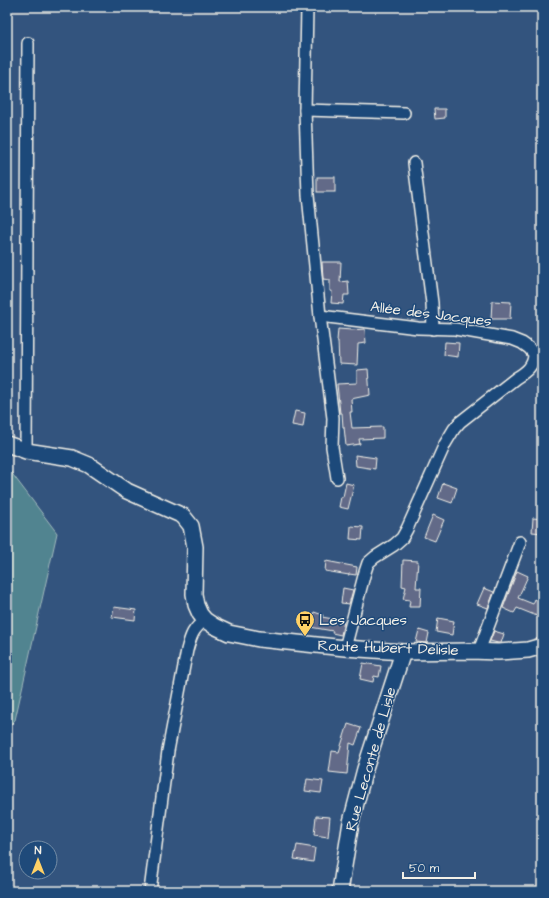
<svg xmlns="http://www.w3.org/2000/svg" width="549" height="898" font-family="'Architects Daughter',sans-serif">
<rect width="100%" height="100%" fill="#33547e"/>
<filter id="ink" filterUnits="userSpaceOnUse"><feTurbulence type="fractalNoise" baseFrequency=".025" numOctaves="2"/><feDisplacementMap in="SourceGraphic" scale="8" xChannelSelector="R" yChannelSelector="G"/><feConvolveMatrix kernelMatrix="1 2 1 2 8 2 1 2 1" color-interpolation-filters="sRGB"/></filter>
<g filter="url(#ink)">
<!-- green -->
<polygon fill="#518490" stroke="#a2babc" points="7,467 57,533 15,720 7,728"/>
<!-- building -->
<g fill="#626a88" stroke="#f4f1e8">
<polygon points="434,109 445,109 445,118 435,119"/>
<rect x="317" y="177" width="18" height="15"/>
<polygon points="322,262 341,262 340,282 348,281 349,295 344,295 343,304 331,303 332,291 330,291 330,280 323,279"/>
<polygon points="492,301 511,302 510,319 491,319"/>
<polygon points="338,329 352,330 365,329 366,343 358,344 357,365 339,364 338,341 337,341"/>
<polygon points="445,342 459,343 458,357 444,355"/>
<polygon points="368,369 370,395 351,399 352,412 350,412 352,428 383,427 383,438 359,439 360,444 346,446 344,427 343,427 342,413 340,413 337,384 357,383 357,370"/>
<polygon points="295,411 305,413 303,427 292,425"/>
<polygon points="355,455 376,458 375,469 356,466"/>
<polygon points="346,483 354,485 348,509 339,507 341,497 343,497"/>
<polygon points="443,483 457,488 452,503 438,498"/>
<polygon points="433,515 444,520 435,541 424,537"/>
<polygon points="533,518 542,519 542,533 532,532"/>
<polygon points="351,526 363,527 362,540 350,539"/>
<polygon points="403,560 418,561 416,588 421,588 420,607 409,607 410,600 403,599 406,587 402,586"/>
<polygon points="326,561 357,567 356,575 349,574 349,575 325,571"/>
<polygon points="517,571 528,576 518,598 533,604 535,599 542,602 542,618 517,608 514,613 503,608"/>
<polygon points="343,588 353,590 349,604 341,603"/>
<polygon points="484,588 494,592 488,608 477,604"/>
<polygon points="114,607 136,610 135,620 112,617"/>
<polygon points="314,612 323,615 322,617 344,621 341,635 332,633 333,631 310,627"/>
<polygon points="438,618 454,621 452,635 436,632"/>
<polygon points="419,630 429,633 427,643 416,642"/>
<polygon points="494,631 504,634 501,643 498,643 490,641"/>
<polygon points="363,663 381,666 379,677 374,676 373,682 360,679"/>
<polygon points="348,724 361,728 355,745 350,743 347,774 329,772 332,751 339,752"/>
<polygon points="307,779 323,781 321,793 305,791"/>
<polygon points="316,816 330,817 328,837 314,835"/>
<polygon points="297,845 315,848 313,862 294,859"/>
</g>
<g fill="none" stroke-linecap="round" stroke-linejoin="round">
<!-- minor casing -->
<g stroke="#f4f1e8" stroke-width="14">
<g id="minor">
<polyline points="307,7 305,110 308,195 320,316 333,418 332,447 337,478"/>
<polyline points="305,110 404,113"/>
<polyline points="414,163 432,303 433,329"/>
<path d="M320 316 418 328 455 329 512 339 522 343 529 348 534 354C534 366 526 372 516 378L460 422 454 429 445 444 407 529 402 538 394 545 375 557 368 563 365 572 345 648"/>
<polyline points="26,451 28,43"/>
<polyline points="479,651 520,542"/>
<path d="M150 891 168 751 187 650C191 635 193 629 205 620"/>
</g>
</g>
<!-- secondary casing -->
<g stroke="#f4f1e8" stroke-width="18">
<g id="secondary">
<polyline points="7,444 26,451 72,458 89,465 127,491 183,516 191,526 195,547 194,594 196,605 200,614 205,620 214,626 229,633 259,639 345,648 403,652 471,651 498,652 528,650 542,646"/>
<polyline points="340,891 351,822 365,769 403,652"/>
</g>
</g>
<!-- minor -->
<use href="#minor" stroke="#1f4a7a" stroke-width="11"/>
<!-- secondary -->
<use href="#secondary" stroke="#1f4a7a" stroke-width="15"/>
</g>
</g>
<!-- icons -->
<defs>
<g id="bus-pin" transform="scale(1)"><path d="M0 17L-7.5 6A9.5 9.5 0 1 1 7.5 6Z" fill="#ffd166" stroke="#1f4a7a"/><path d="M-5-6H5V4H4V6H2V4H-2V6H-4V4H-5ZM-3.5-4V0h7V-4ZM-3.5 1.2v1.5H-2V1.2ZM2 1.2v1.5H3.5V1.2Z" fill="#111"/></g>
</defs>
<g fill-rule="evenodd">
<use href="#bus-pin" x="305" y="620"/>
</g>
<g text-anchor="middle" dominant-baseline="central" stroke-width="3" stroke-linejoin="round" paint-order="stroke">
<!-- street labels -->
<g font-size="15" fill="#f4f1e8" stroke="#1f4a7a">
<text transform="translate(431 314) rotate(7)">Allée des Jacques</text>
<text transform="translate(388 648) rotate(2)">Route Hubert Delisle</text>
<text transform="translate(371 759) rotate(-74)">Rue Leconte de Lisle</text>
</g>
<!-- poi labels -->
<g font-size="15" fill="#f4f1e8" stroke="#1f4a7a" text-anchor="start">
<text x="319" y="620">Les Jacques</text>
</g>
</g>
<!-- margin -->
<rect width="549" height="898" fill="none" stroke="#1f4a7a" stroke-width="24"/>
<rect x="12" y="12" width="525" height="874" fill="none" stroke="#f4f1e8" stroke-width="1.5" filter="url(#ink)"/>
<!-- north arrow -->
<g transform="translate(38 860)"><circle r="19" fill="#1f4a7a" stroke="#748da6"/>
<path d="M0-3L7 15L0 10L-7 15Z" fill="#ffd166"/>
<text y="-6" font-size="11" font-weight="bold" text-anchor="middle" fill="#f4f1e8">N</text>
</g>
<!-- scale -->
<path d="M403 872v6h72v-6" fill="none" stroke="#f4f1e8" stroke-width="2"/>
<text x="409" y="872" font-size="12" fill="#f4f1e8" stroke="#1f4a7a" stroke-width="3" paint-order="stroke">50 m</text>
</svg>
